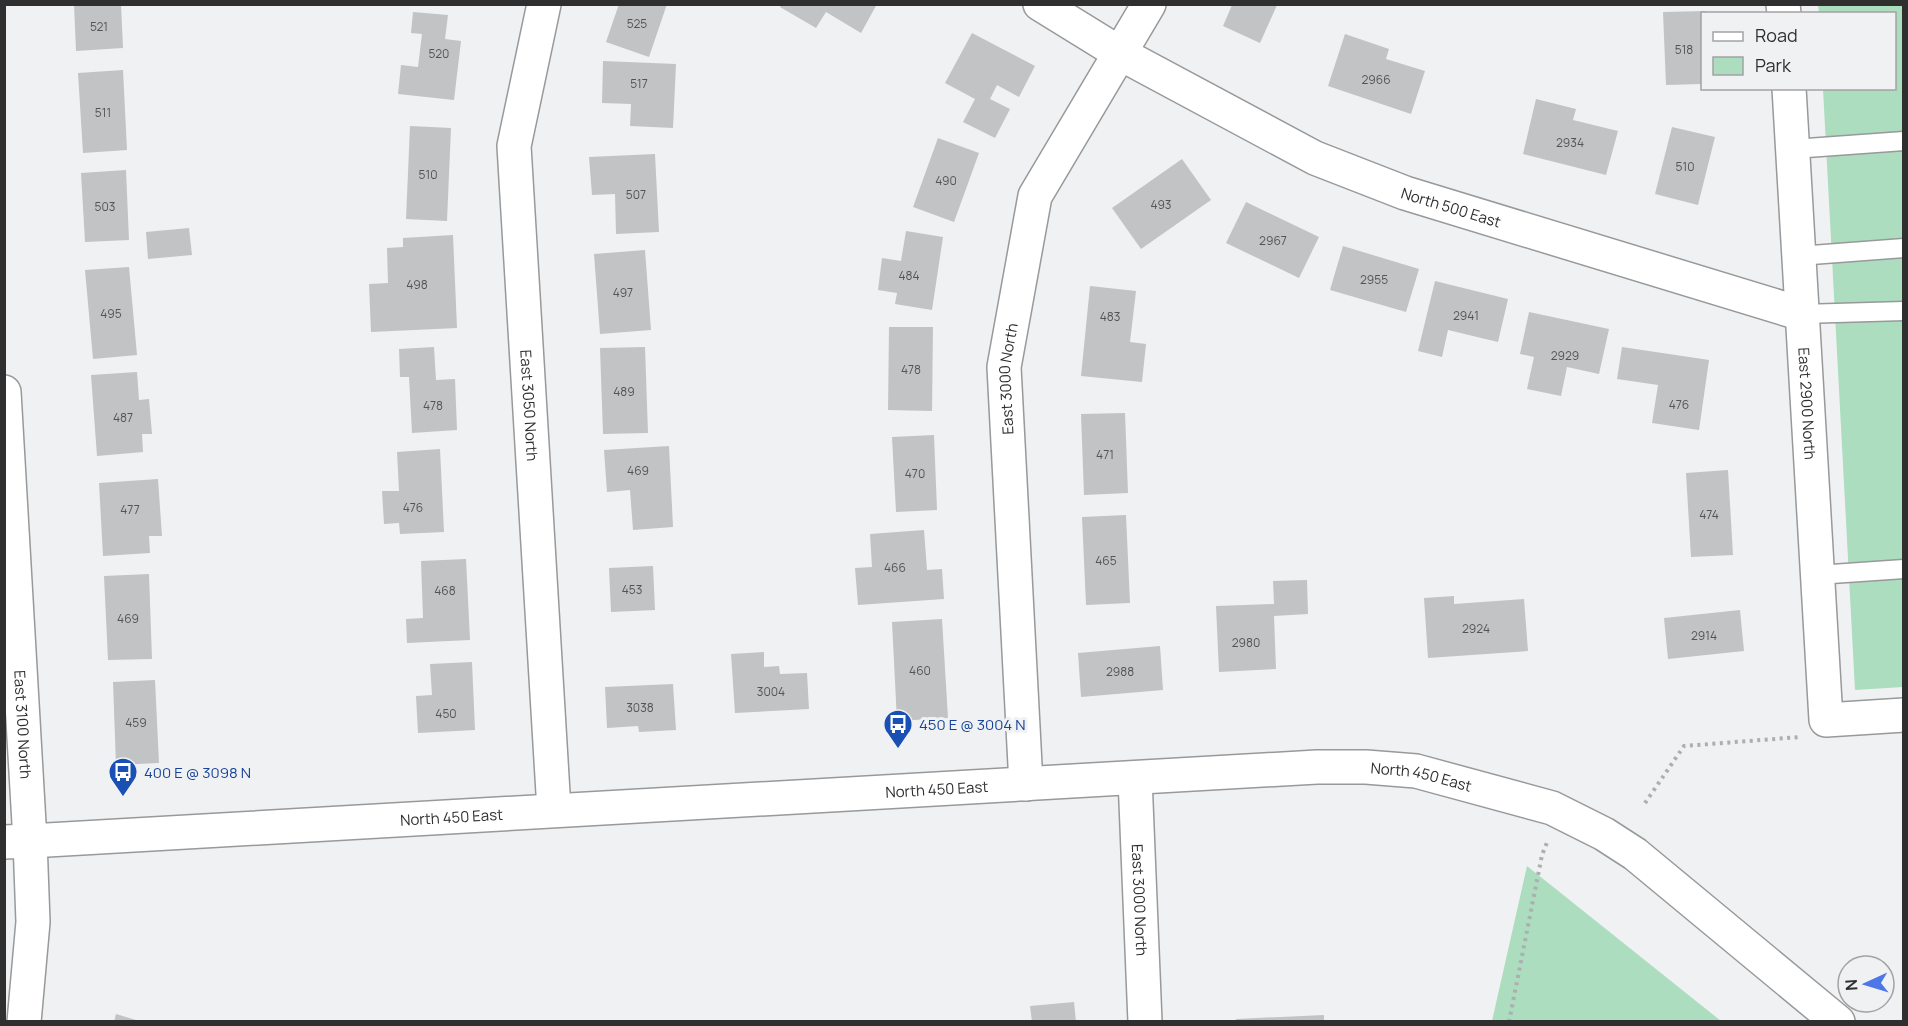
<svg xmlns="http://www.w3.org/2000/svg" width="1908" height="1026" font-family="Manrope,sans-serif">
<rect width="100%" height="100%" fill="#f0f1f3"/>
<!-- green -->
<g fill="#abddbe">
<polygon points="1818,5 1903,5 1903,687 1855,690 1823,89 1894,88 1894,14 1819,13"/>
<polygon points="1527,866 1721,1021 1492,1021"/>
</g>
<!-- building -->
<g fill="#c2c3c5">
<polygon points="74,4 121,4 123,48 76,51"/>
<polygon points="619,4 667,4 649,57 606,42"/>
<polygon points="781,4 877,4 861,33 826,12 816,28 780,7"/>
<polygon points="1232,5 1277,5 1260,43 1223,26"/>
<polygon points="1706,11 1706,14 1702,14 1702,84 1666,85 1663,12"/>
<polygon points="413,12 448,15 445,39 461,41 454,100 398,94 401,65 418,67 422,34 411,33"/>
<polygon points="972,33 1035,66 1019,97 997,85 990,99 1010,109 995,138 963,122 975,99 945,83"/>
<polygon points="1345,34 1389,49 1386,59 1425,71 1411,114 1328,86"/>
<polygon points="603,61 676,64 673,128 630,126 631,104 602,103"/>
<polygon points="123,70 127,150 83,153 78,73"/>
<polygon points="1536,99 1576,109 1573,120 1618,131 1606,175 1523,154"/>
<polygon points="410,126 451,128 447,221 406,219"/>
<polygon points="1672,127 1715,137 1698,205 1655,194"/>
<polygon points="938,138 979,153 954,222 913,207"/>
<polygon points="655,154 659,232 616,234 615,194 592,195 589,157"/>
<polygon points="1182,159 1211,200 1141,249 1112,208"/>
<polygon points="126,170 129,240 85,242 81,173"/>
<polygon points="1246,202 1319,237 1299,278 1226,243"/>
<polygon points="189,228 192,255 148,259 146,232"/>
<polygon points="906,231 943,237 932,310 895,304 897,293 878,290 882,258 901,261"/>
<polygon points="453,235 457,328 371,332 369,284 388,283 387,248 403,247 403,238"/>
<polygon points="1343,246 1419,269 1406,312 1330,290"/>
<polygon points="645,250 651,330 600,334 594,254"/>
<polygon points="129,267 137,355 93,359 85,270"/>
<polygon points="1435,281 1508,299 1498,342 1448,330 1442,357 1418,351"/>
<polygon points="1090,286 1136,291 1130,342 1146,344 1142,382 1081,376"/>
<polygon points="1529,312 1609,329 1599,374 1567,367 1561,396 1527,389 1534,357 1520,354"/>
<polygon points="889,327 933,327 932,411 888,410"/>
<polygon points="434,347 436,380 455,379 457,430 412,433 409,377 400,377 399,349"/>
<polygon points="645,347 648,433 603,434 600,348"/>
<polygon points="1622,347 1709,360 1699,430 1652,423 1658,385 1617,379"/>
<polygon points="137,372 139,400 149,399 152,434 142,434 143,452 97,456 91,375"/>
<polygon points="1125,413 1128,493 1084,495 1081,414"/>
<polygon points="934,435 937,510 896,512 892,437"/>
<polygon points="669,446 673,527 633,530 630,490 607,492 604,450"/>
<polygon points="440,449 444,532 400,534 399,523 384,524 382,491 399,491 397,452"/>
<polygon points="1728,470 1733,555 1691,557 1686,473"/>
<polygon points="158,479 162,536 149,536 150,553 103,556 99,483"/>
<polygon points="1126,515 1130,603 1086,605 1082,517"/>
<polygon points="924,530 927,570 942,569 944,599 858,605 855,568 872,567 870,534"/>
<polygon points="466,559 470,640 407,643 406,619 423,618 421,561"/>
<polygon points="653,566 655,610 611,612 609,568"/>
<polygon points="149,574 152,659 108,660 104,576"/>
<polygon points="1307,580 1308,614 1274,616 1276,669 1219,672 1216,606 1274,604 1273,581"/>
<polygon points="1454,596 1454,604 1524,599 1528,651 1428,658 1424,598"/>
<polygon points="1740,610 1744,651 1668,659 1664,618"/>
<polygon points="942,619 948,718 897,721 892,622"/>
<polygon points="1160,646 1163,690 1081,697 1078,653"/>
<polygon points="764,652 764,667 779,666 780,674 807,673 809,709 735,713 731,654"/>
<polygon points="472,662 475,730 418,733 416,696 432,695 430,664"/>
<polygon points="155,680 159,763 116,765 113,682"/>
<polygon points="673,684 676,730 639,732 638,726 607,728 605,687"/>
<polygon points="1074,1002 1076,1022 1032,1022 1030,1006"/>
<polygon points="116,1014 139,1021 138,1022 114,1022"/>
<polygon points="1324,1015 1324,1022 1236,1022 1236,1019"/>
</g>
<g fill="none" stroke-linecap="round" stroke-linejoin="round">
<!-- service casing -->
<g stroke="#97999a" stroke-width="21">
<g id="service">
<polyline points="1793,149 1904,141"/>
<polyline points="1798,256 1904,248"/>
<polyline points="1802,314 1904,311"/>
<polyline points="1817,575 1904,569"/>
</g>
</g>
<!-- minor casing -->
<g stroke="#97999a" stroke-width="36">
<g id="minor">
<path id="s1" d="M544 4 514 146 554 810"/>
<path id="s2" d="M1040 4 1121 54 1315 158 1405 193 1802 314"/>
<polyline points="1783,4 1784,14"/>
<path id="s3" d="M1789 88 1826 720 1904 715"/>
<path id="s4" d="M1135 778 1145 1022"/>
<path id="s5" d="M1026 784 1004 367 1035 196 1149 4"/>
</g>
</g>
<!-- tertiary casing -->
<g stroke="#97999a" stroke-width="36">
<polyline id="tertiary" points="4,842 30,841 33,922 24,1022"/>
</g>
<!-- secondary casing -->
<g stroke="#97999a" stroke-width="36">
<g id="secondary">
<path id="s6" d="M4 392 30 841 1317 767H1366L1416 771 1552 808 1604 834 1635 854 1838 1022"/>
</g>
</g>
<!-- path -->
<g stroke="#adaeb0" stroke-width="4" stroke-dasharray="3 4.5" stroke-linecap="butt">
<polyline points="1645,803 1684,746 1800,737"/>
<polyline points="1509,1022 1542,855 1548,840"/>
</g>
<!-- service -->
<use href="#service" stroke="#fff" stroke-width="18"/>
<!-- minor -->
<use href="#minor" stroke="#fff" stroke-width="33"/>
<!-- tertiary -->
<use href="#tertiary" stroke="#fff" stroke-width="33"/>
<!-- secondary -->
<use href="#secondary" stroke="#fff" stroke-width="33"/>
</g>
<!-- icons -->
<defs>
<g id="bus-pin" transform="scale(1.5)"><path d="M0 17L-7.5 6A9.5 9.5 0 1 1 7.5 6Z" fill="#1a4fb4" stroke="#f0f1f3"/><path d="M-5-6H5V4H4V6H2V4H-2V6H-4V4H-5ZM-3.5-4V0h7V-4ZM-3.5 1.2v1.5H-2V1.2ZM2 1.2v1.5H3.5V1.2Z" fill="#fff"/></g>
</defs>
<g fill-rule="evenodd">
<use href="#bus-pin" x="898" y="724"/>
<use href="#bus-pin" x="123" y="772"/>
</g>
<g text-anchor="middle" dominant-baseline="central" stroke-width="6" stroke-linejoin="round" paint-order="stroke">
<!-- number labels -->
<g font-size="12" fill="#545455">
<text x="637" y="23">525</text>
<text x="99" y="26">521</text>
<text x="1684" y="49">518</text>
<text x="439" y="53">520</text>
<text x="1376" y="79">2966</text>
<text x="639" y="83">517</text>
<text x="103" y="112">511</text>
<text x="1570" y="142">2934</text>
<text x="1685" y="166">510</text>
<text x="428" y="174">510</text>
<text x="946" y="180">490</text>
<text x="636" y="194">507</text>
<text x="1161" y="204">493</text>
<text x="105" y="206">503</text>
<text x="1273" y="240">2967</text>
<text x="909" y="275">484</text>
<text x="1374" y="279">2955</text>
<text x="417" y="284">498</text>
<text x="623" y="292">497</text>
<text x="111" y="313">495</text>
<text x="1466" y="315">2941</text>
<text x="1110" y="316">483</text>
<text x="1565" y="355">2929</text>
<text x="911" y="369">478</text>
<text x="624" y="391">489</text>
<text x="1679" y="404">476</text>
<text x="433" y="405">478</text>
<text x="123" y="417">487</text>
<text x="1105" y="454">471</text>
<text x="638" y="470">469</text>
<text x="915" y="473">470</text>
<text x="413" y="507">476</text>
<text x="130" y="509">477</text>
<text x="1709" y="514">474</text>
<text x="1106" y="560">465</text>
<text x="895" y="567">466</text>
<text x="632" y="589">453</text>
<text x="445" y="590">468</text>
<text x="128" y="618">469</text>
<text x="1476" y="628">2924</text>
<text x="1704" y="635">2914</text>
<text x="1246" y="642">2980</text>
<text x="920" y="670">460</text>
<text x="1120" y="671">2988</text>
<text x="771" y="691">3004</text>
<text x="640" y="707">3038</text>
<text x="446" y="713">450</text>
<text x="136" y="722">459</text>
</g>
<!-- street labels -->
<g font-size="15" fill="#2f2f30" stroke="#f0f1f3">
<text stroke="none"><textPath href="#s2" startOffset="460">North 500 East</textPath></text>
<text stroke="none"><textPath href="#s5" startOffset="406">East 3000 North</textPath></text>
<text stroke="none"><textPath href="#s3" startOffset="316">East 2900 North</textPath></text>
<text stroke="none"><textPath href="#s1" startOffset="405">East 3050 North</textPath></text>
<text stroke="none"><textPath href="#s6" startOffset="333">East 3100 North</textPath></text>
<text stroke="none"><textPath href="#s6" startOffset="1844">North 450 East</textPath></text>
<text stroke="none"><textPath href="#s6" startOffset="1358">North 450 East</textPath></text>
<text stroke="none"><textPath href="#s6" startOffset="872">North 450 East</textPath></text>
<text stroke="none"><textPath href="#s4" startOffset="122">East 3000 North</textPath></text>
</g>
<!-- transit labels -->
<g font-size="15" fill="#164399" stroke="#f0f1f3" text-anchor="start">
<text x="919" y="724">450 E @ 3004 N</text>
<text x="144" y="772">400 E @ 3098 N</text>
</g>
</g>
<!-- border -->
<rect width="1908" height="1026" fill="none" stroke="#2f2f30" stroke-width="12"/>
<!-- legend -->
<rect x="1701" y="12" width="195" height="78" fill="#f0f1f3" stroke="#a3a3a5" stroke-width="1.5"/>
<rect x="1713" y="32" width="30" height="9" fill="#ffffff" stroke="#a3a3a5" stroke-width="1.5"/>
<text x="1755" y="42" font-size="18" fill="#2f2f30">Road</text>
<rect x="1713" y="57" width="30" height="18" fill="#abddbe" stroke="#a3a3a5" stroke-width="1.5"/>
<text x="1755" y="72" font-size="18" fill="#2f2f30">Park</text>
<!-- north arrow -->
<g transform="translate(1866 984) rotate(266)"><circle r="28" fill="#f0f1f3" stroke="#a3a3a5" stroke-width="1.5"/>
<path d="M0-4.5L10 22L0 15L-10 22Z" fill="#4d76e9"/>
<text y="-9" font-size="16" font-weight="bold" text-anchor="middle" fill="#2f2f30">N</text>
</g>
</svg>
